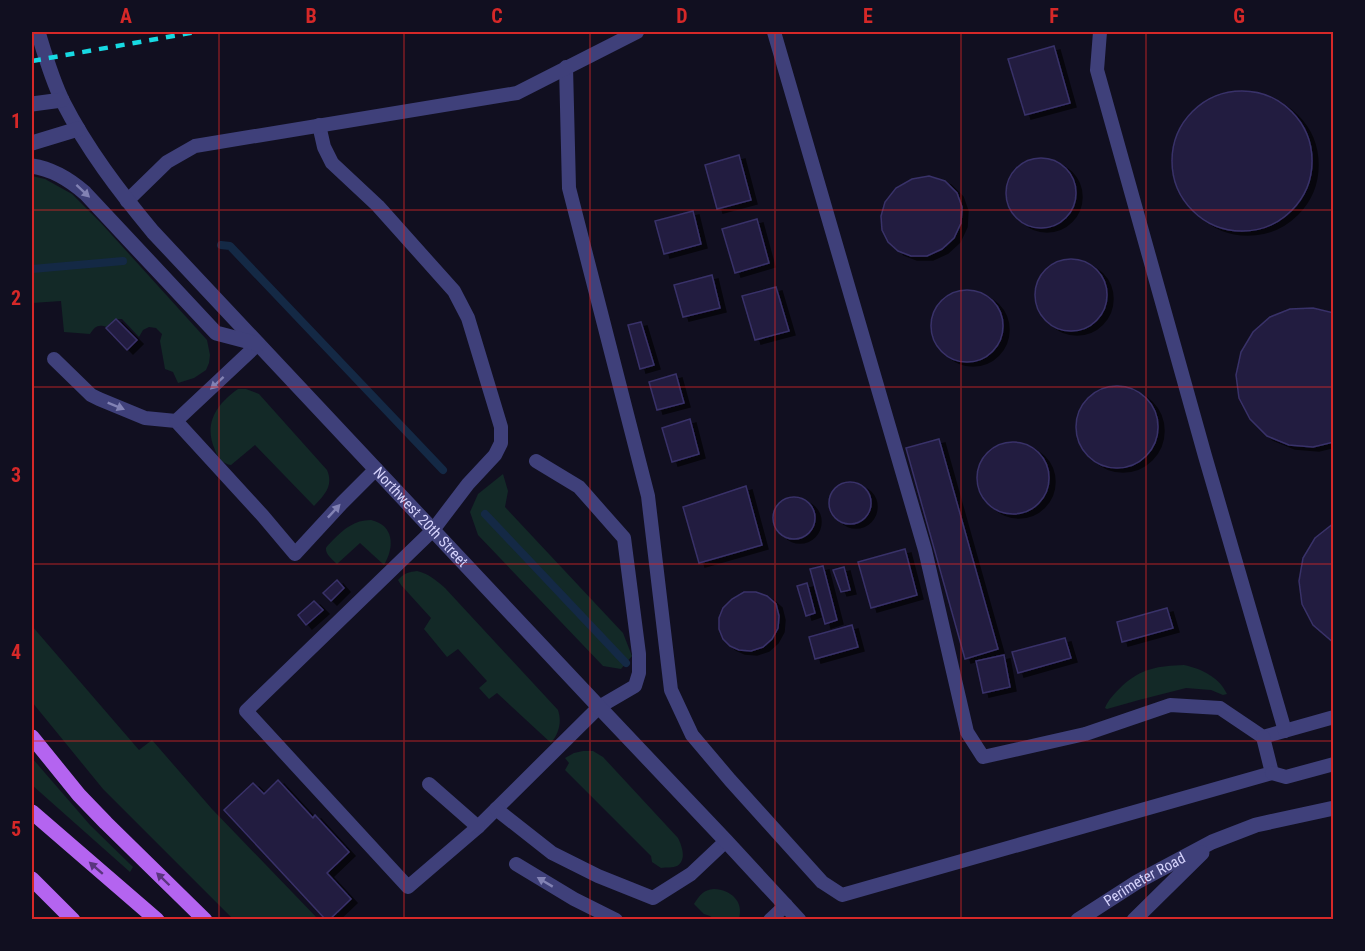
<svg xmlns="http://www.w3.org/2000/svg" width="1365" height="951" font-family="'Roboto Condensed',sans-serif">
<defs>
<filter id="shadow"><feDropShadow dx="6" dy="4" stdDeviation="0" flood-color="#0009"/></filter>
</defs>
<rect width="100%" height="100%" fill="#110f20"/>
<!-- green -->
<g fill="#132927">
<path d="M32 176 45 179 72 194 101 223 207 340 210 355 209 363 206 370 194 378 178 383 173 372 165 369 160 341 162 334 156 328 149 327 143 330 139 337 122 319H117L107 327C98 324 95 326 90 334L64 332 61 301 32 303Z"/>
<path d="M238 389H246L259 394 327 470C334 486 324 495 314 506L255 445 231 465C223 464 218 458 215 450 203 423 217 404 238 389Z"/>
<polygon points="503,474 508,491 505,507 623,633 632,656 621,669 603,666 478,535 470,512 478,494"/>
<path d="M371 520C394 525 395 547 384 565L360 543 337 564C333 560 325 554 326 548 327 546 332 541 333 540 344 529 354 520 371 520Z"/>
<path d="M417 571C429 574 436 580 445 588L558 710C562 722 559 733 551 743L497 693 489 699 479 688 487 681 458 649 447 657 424 629 431 618 401 585 398 580C404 573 409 572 417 571Z"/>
<polygon points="32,626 139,750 152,740 212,809 318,919 233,919 103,789 32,702"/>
<path d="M1184 665C1202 669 1219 677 1227 694L1223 695 1211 690 1186 688 1139 700 1107 709 1105 708C1108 700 1115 693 1122 686 1142 668 1158 666 1184 665Z"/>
<path d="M583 751H593L603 757 678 838C682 846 687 860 677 866 673 868 666 867 661 868L652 862 651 856 565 770 569 763 565 758 574 753Z"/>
<polygon points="32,758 90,825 133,867 130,872 32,785"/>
<path d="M714 889C731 890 744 901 739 919H714L710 916 704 914 694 904C700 895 703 890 714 889Z"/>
</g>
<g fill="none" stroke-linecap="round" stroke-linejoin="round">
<!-- stream -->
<g stroke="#142945" stroke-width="8">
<polyline points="221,245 230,246 443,470"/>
<polyline points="32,269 123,261"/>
<polyline points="485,514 626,663"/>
</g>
</g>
<!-- building -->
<g fill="#221d3f" stroke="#393169" stroke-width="1.5" filter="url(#shadow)">
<polygon points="1054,46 1070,103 1025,115 1008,59"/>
<circle cx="1242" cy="161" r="70"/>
<polygon points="739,155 751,200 717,209 705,165"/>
<circle cx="1041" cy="193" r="35"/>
<polygon points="929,176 945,181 957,193 962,207 961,223 954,238 942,249 927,256 911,256 898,251 888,242 882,230 881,216 885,202 896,188 912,179"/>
<polygon points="693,211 701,244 664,254 655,221"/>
<polygon points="757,219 769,263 735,273 722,229"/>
<circle cx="1071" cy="295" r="36"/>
<polygon points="712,275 720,308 683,317 674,285"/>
<polygon points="776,287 789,331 755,340 742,296"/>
<circle cx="967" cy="326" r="36"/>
<polygon points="1313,308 1334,313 1334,442 1313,447 1289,445 1267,436 1250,419 1239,398 1236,375 1241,352 1253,332 1270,317 1290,309"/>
<polygon points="116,319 137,340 127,350 106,328"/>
<polygon points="641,322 654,365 640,369 628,325"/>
<polygon points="676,374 684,403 657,410 649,382"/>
<circle cx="1117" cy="427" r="41"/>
<polygon points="690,419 699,454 672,462 662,428"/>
<polygon points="939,439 998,649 965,659 906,448"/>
<circle cx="1013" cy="478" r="36"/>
<circle cx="850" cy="503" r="21"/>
<polygon points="746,486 762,545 699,563 683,507"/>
<circle cx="794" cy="518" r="21"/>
<polygon points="1334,523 1334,643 1313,625 1302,604 1299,581 1303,558 1315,538"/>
<polygon points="905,549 917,595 871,608 858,562"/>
<polygon points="823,566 837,620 825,624 810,569"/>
<polygon points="844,567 850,590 841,592 833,570"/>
<polygon points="337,580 344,588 331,601 323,593"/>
<polygon points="807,583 815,613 806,616 797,586"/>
<polygon points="744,592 756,592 767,596 776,604 779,616 778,628 772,639 763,647 751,651 739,650 730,646 723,639 719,629 719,618 723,608 732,599"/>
<polygon points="314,601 323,610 306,625 298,615"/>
<polygon points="1167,608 1173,628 1122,642 1117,622"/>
<polygon points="852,625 858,647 815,659 809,637"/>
<polygon points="1065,638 1071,658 1018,673 1012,652"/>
<polygon points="1004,655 1010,687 983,693 976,661"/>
<polygon points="278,780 313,818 315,815 349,852 327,873 351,899 329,920 326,920 224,810 253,783 264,794"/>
</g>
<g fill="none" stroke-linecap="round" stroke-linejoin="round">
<!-- service -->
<g stroke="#3f407a" stroke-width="14">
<polyline points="774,32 925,550 967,732 983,757 1085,734 1170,705 1220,708 1263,737 1334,717"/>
<polyline points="1100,32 1097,70 1205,456 1285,731"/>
<polyline points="566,67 569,188 648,496 671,690 692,735 730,780 822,882 842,895 1272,773 1263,737"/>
<polyline points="319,125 324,147 332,163 378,206 454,291 468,318 501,427 501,443 495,455 468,484 433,530 246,711 408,887 478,827 599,707 635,686 639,673 639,654 624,538 579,487 536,461"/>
<polyline points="127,201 167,162 195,146 517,93 637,32"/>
<polyline points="54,359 91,395 99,399 145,418 176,421 263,516 295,554 342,503 376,469"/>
<polyline points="176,421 258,344"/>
<polyline points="1272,773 1286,777 1334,764"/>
<polyline points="429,784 478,827"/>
<polyline points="496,809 552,853 598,876 653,898 691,874 726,841"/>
<polyline points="516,864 574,899 616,920"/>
<polyline points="770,920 786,905"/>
</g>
<!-- minor -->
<g stroke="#3f407a" stroke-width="15">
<path id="s1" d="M1078 920 1137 882 1212 842 1256 825 1334 808"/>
<polyline points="1134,920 1202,853"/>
</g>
<!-- tertiary -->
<g stroke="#3f407a" stroke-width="15">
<path id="s2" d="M38 32C45 55 52 80 63 102 87 149 119 191 153 232L599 707 726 841 799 920"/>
<polyline points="32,104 62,100"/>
<polyline points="32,143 78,129"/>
<path d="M32 166C53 169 69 179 85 193L216 333 258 344"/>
</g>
<!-- primary -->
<g stroke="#b464f0" stroke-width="15">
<polyline points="32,737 79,795 106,823 205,920"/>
<polyline points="32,812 157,920"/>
<polyline points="32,879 73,920"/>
</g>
<!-- rail -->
<polyline stroke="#17d9e2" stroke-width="4.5" stroke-dasharray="9 8" stroke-linecap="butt" points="32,61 196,32"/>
</g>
<!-- one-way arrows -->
<defs><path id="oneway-solid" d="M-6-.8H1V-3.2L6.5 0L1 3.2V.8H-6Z" transform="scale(1.5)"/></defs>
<g fill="#8282b4">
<use href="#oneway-solid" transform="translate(83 191) rotate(43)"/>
<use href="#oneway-solid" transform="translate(217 383) rotate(137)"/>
<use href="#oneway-solid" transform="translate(116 406) rotate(22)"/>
<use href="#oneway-solid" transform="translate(334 511) rotate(-47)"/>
<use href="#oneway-solid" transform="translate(545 882) rotate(-149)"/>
</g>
<g fill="#5a357e">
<use href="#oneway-solid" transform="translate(96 868) rotate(-139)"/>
<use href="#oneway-solid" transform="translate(163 879) rotate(-136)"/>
</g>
<!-- grid -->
<path fill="none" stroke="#d62828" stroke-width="1.5" stroke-opacity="0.55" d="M219 32V920M404 32V920M590 32V920M775 32V920M961 32V920M1146 32V920M32 210H1334M32 387H1334M32 564H1334M32 741H1334"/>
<g text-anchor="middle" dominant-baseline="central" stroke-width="6" stroke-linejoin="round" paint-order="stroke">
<!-- street labels -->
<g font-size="15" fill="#d5d2fb" stroke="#110f20">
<text stroke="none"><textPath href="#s2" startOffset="624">Northwest 20th Street</textPath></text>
<text stroke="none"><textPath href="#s1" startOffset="78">Perimeter Road</textPath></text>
</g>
</g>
<!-- border -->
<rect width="1365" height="951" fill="none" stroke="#110f20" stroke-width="66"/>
<rect x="33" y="33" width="1299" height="885" fill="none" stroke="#d62828" stroke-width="2"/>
<g font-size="20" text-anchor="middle" font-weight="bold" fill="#d62828">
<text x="126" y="23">A</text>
<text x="311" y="23">B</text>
<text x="497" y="23">C</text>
<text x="682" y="23">D</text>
<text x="868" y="23">E</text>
<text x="1054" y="23">F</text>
<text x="1239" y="23">G</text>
<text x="16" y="128">1</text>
<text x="16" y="305">2</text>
<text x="16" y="482">3</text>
<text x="16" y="659">4</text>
<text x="16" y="836">5</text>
</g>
</svg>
